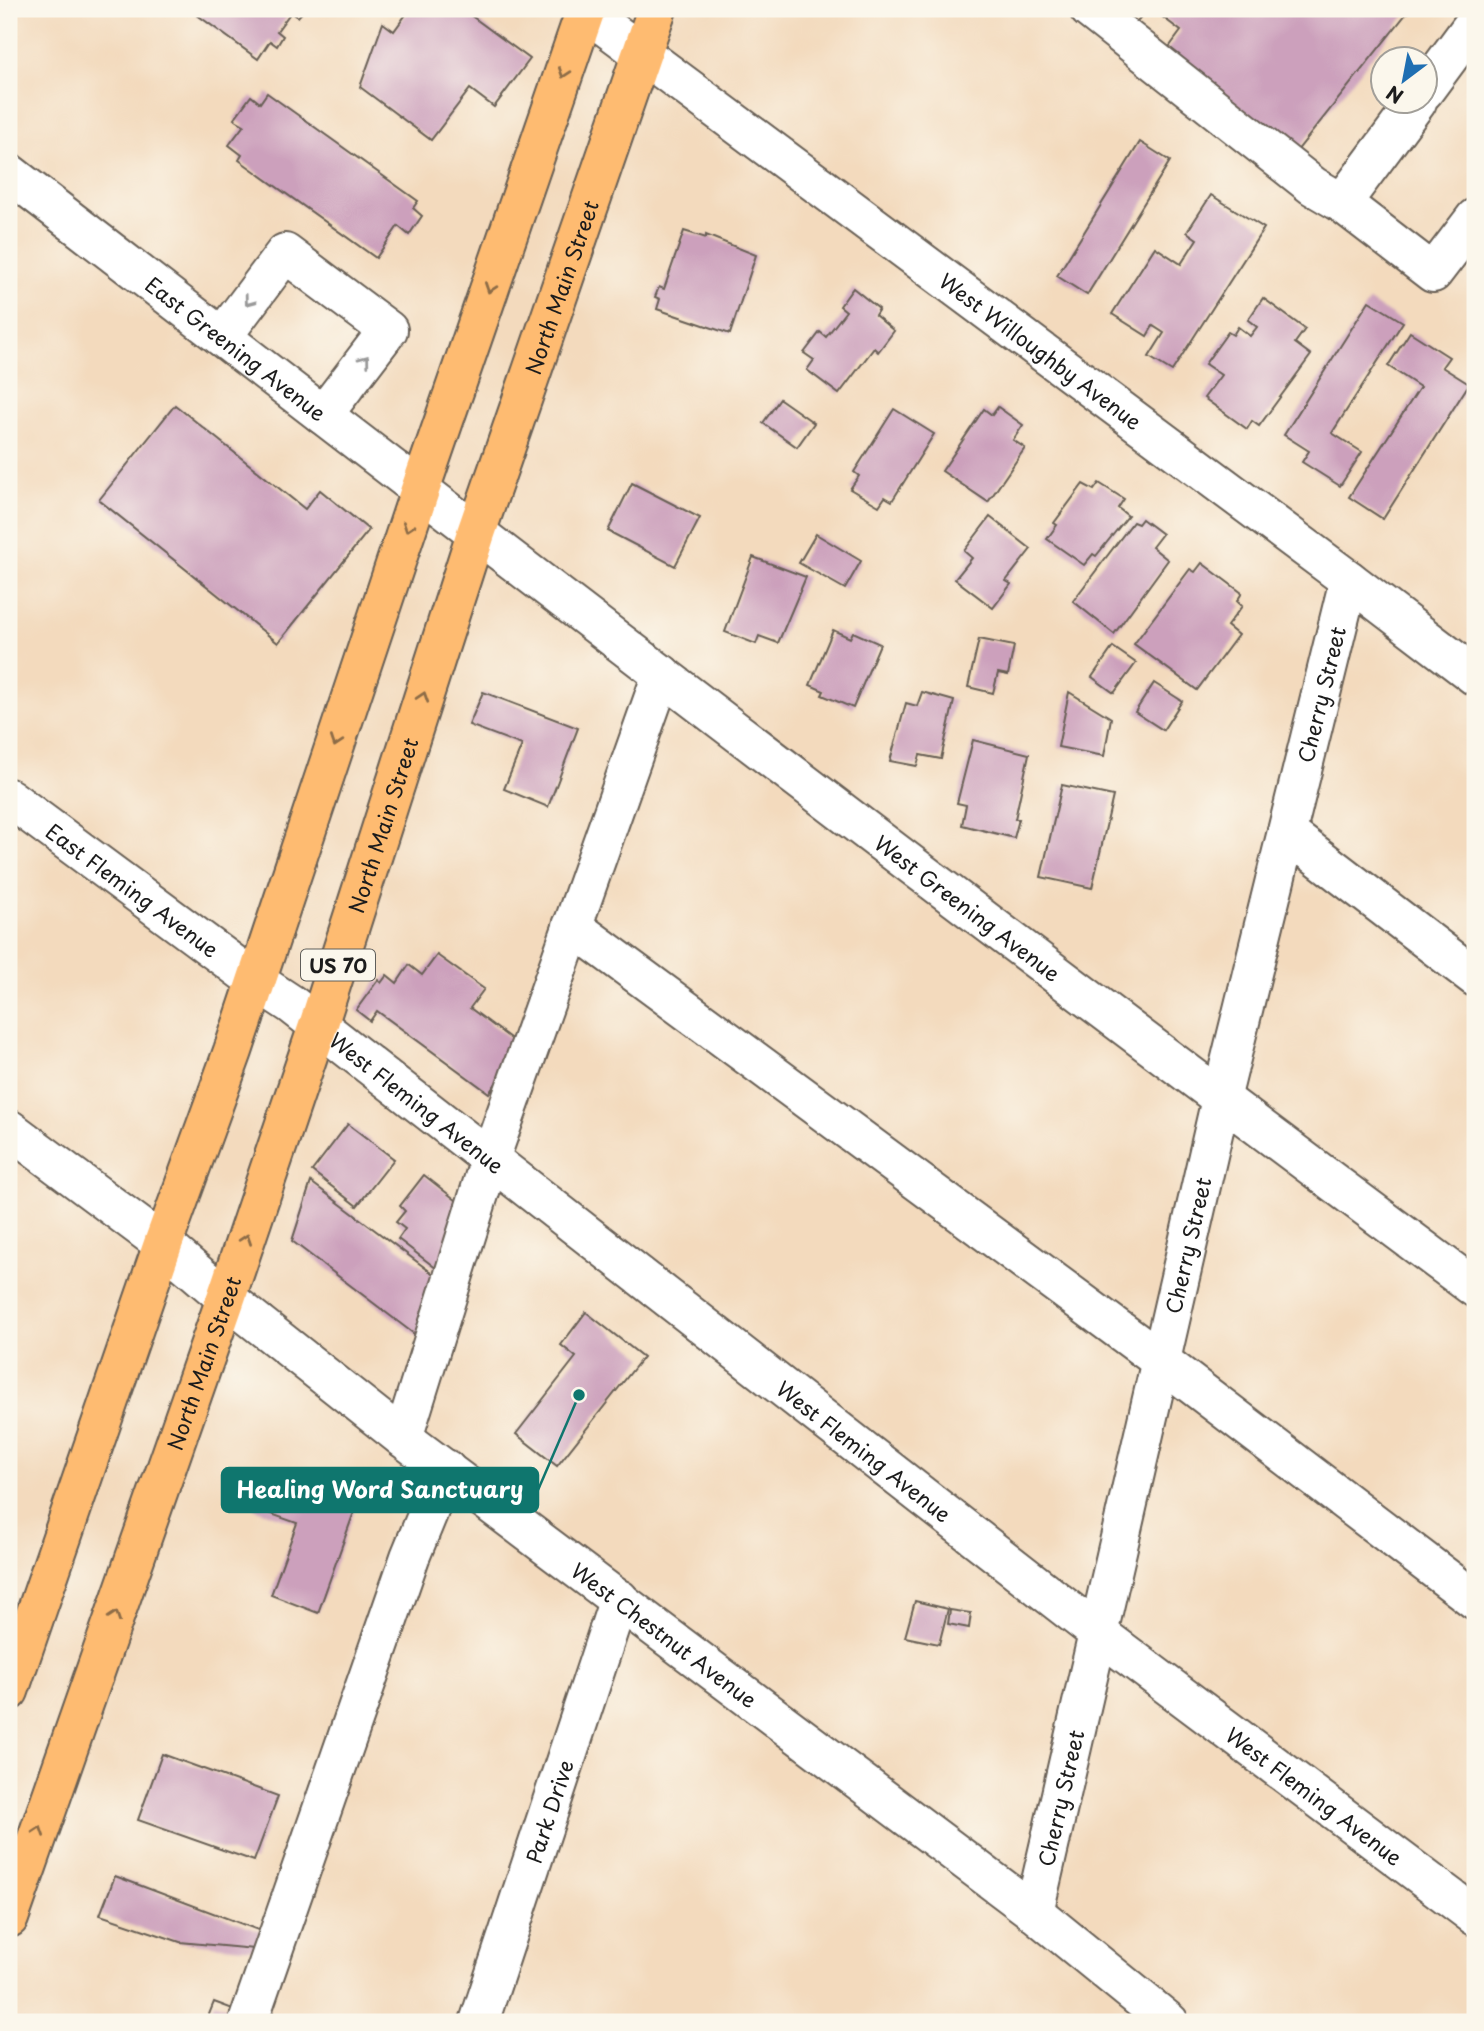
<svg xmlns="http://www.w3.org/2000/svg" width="1484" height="2031" font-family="'Playpen Sans',sans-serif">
<rect width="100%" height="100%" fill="#fbf7ec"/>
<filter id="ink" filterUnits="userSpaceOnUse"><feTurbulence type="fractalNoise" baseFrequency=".0143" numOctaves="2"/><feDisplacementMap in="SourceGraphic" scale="14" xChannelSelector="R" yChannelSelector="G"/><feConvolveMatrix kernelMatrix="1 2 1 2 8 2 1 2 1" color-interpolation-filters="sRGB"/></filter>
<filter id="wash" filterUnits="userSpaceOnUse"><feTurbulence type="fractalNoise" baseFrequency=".00686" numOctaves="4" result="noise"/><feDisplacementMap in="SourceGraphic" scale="28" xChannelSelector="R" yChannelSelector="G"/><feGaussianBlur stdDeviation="1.57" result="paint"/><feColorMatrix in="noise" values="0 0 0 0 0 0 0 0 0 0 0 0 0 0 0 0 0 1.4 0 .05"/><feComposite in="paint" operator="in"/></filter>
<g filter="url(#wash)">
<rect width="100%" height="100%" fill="#f3dabd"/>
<g id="blocks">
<!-- building -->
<g fill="#cca0bc">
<polygon points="189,9 305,9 298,17 291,12 277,31 283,36 277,46 270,41 258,59"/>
<polygon points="410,9 462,9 530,59 494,107 470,89 431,140 360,87 383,23 394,31"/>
<polygon points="1113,9 1147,9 1134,25"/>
<polygon points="1152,9 1410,9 1296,152 1167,50 1181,31"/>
<polygon points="267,93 418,201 413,208 422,216 409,235 398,226 376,258 239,160 242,155 229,145 244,125 234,119 251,96 260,103"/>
<polygon points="1140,142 1170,161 1087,295 1057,276"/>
<polygon points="1211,195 1264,228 1172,371 1149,357 1164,333 1153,326 1147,336 1112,314 1155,247 1181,264 1197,239 1187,232"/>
<polygon points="684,231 706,238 706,235 756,255 730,334 657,309 660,299 655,297 659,287 664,289"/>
<polygon points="853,288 879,309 875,315 894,331 878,352 874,348 839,394 807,370 814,360 804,353 820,332 826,337 846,311 840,306"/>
<polygon points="1263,298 1305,329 1295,343 1311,355 1259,426 1252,421 1247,429 1204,398 1221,375 1205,364 1228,332 1233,335 1238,327 1250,336 1257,327 1248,320"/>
<polygon points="1369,301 1403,322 1332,433 1362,452 1340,486 1302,462 1309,451 1284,435"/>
<polygon points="1410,332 1449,357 1442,367 1469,384 1383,519 1349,497 1420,387 1388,366"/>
<polygon points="780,399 814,423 797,447 763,423"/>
<polygon points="175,405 305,509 320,490 369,530 278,643 99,500"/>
<polygon points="998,407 1023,425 1013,440 1025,448 988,502 942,471 984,409 992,415"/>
<polygon points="894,409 934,434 892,501 885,497 879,506 850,489 859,476 854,472"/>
<polygon points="632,483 700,518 675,566 608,531"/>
<polygon points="1099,483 1124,499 1118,508 1128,516 1096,556 1093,554 1084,565 1047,539 1057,525 1054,523 1083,484 1094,490"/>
<polygon points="990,517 1031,549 1006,581 1011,584 993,608 955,579 972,558 964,551"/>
<polygon points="1142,519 1162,534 1152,547 1168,560 1114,634 1073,601 1133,522 1138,524"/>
<polygon points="816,534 861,561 845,589 799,563"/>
<polygon points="753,557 806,577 778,643 759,636 756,644 725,632"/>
<polygon points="1202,563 1242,593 1237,601 1242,606 1227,626 1238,635 1197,690 1134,644 1190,569 1195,572"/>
<polygon points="833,630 850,638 853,632 880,644 853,708 822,695 824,691 810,685"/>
<polygon points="979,639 1014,646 1008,675 998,673 993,693 968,687"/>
<polygon points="1113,647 1136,663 1114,693 1092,677"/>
<polygon points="1154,683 1182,701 1163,730 1135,712"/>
<polygon points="483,692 578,728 548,807 504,789 522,745 469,725"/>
<polygon points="922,692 954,701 941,759 920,755 917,766 890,761 906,703 917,706"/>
<polygon points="1069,692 1111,718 1104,756 1058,747"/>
<polygon points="973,740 1029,754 1015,819 1019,819 1014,838 962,825 966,805 957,803"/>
<polygon points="1062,785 1113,796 1092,888 1041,877"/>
<polygon points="437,955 484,989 470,1008 522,1047 489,1093 377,1011 370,1021 356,1010 378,980 381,983 387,975 397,983 409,965 422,975"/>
<polygon points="348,1124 394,1159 357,1206 312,1171"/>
<polygon points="424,1175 466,1208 437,1269 398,1239 405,1229 396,1222 405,1211 400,1206"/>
<polygon points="311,1182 444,1282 422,1340 292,1241"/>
<polygon points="586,1312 643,1357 557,1466 516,1434 576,1357 561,1345"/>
<polygon points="264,1480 354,1512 318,1613 271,1595 297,1523 254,1508"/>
<polygon points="915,1601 948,1609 939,1644 905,1637"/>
<polygon points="950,1610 971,1613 969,1628 948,1624"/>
<polygon points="162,1754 278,1796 254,1861 138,1820"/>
<polygon points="115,1876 261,1931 254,1949 180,1942 100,1915"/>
<polygon points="214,2002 233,2009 229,2022 206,2022"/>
</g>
</g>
</g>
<g filter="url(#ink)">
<use href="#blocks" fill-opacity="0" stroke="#675e54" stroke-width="2"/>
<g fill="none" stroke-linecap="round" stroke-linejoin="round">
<!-- minor casing -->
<g stroke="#675e54" stroke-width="42">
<g id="minor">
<path id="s1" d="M582 9 1349 580 1475 676"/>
<polyline points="1089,9 1313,186 1342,203"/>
<polyline points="1424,91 1475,22"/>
<polyline points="1417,102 1342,203 1433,273 1475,218"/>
<path id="s2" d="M9 173C495 548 982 922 1475 1288"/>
<polyline points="222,337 285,253 388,330 323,415"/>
<path id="s3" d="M9 798 256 981 291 1004 1098 1633 1475 1916"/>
<polyline points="1287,833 1475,977"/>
<polyline points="572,926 1161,1361 1475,1600"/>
<path id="s4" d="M9 1129 163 1244 226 1298 403 1438 1034 1912 1169 2022"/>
<polyline points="403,1438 490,1159 662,674"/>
<path id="s5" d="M1034 1912 1221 1099 1349 580"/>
<polyline points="248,2022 410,1557 446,1469"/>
<path id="s6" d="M479 2022 619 1599"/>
</g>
</g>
<!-- major casing -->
<g stroke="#675e54" stroke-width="42">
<g id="major">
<polyline points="9,1691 163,1244 233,1051 420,490 586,9"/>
<path id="s7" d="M9 1918 226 1298 318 1026 476 533 657 9"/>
</g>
</g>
<!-- minor -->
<use href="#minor" stroke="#fff" stroke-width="38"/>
<!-- major -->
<use href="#major" stroke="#febb71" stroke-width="38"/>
</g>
<!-- one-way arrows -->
<defs><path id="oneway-chevron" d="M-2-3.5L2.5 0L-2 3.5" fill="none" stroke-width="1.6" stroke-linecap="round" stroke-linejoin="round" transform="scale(1.75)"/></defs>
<g stroke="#8d6c46">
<use href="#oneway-chevron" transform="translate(564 73) rotate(109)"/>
<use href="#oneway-chevron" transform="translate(490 288) rotate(109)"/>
<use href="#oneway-chevron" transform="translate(408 527) rotate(109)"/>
<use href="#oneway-chevron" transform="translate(423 697) rotate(-72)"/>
<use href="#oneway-chevron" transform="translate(336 742) rotate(109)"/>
<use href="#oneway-chevron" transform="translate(246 1239) rotate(-71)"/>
<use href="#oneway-chevron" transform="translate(115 1616) rotate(-71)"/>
<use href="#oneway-chevron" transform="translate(39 1831) rotate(-71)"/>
</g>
<g stroke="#999">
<use href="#oneway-chevron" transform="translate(249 301) rotate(127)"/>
<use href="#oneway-chevron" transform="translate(365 360) rotate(-53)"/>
</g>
</g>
<g text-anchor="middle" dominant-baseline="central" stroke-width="5" stroke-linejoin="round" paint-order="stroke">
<!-- shield labels -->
<rect fill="#fbf7ec" stroke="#5f5e5a" stroke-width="2" x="301" y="949.5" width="74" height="31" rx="5"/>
<g font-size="19" font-weight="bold" fill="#1c1c1c">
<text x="338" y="965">US 70</text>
</g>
<!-- street labels -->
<g font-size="21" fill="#1c1c1c" stroke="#fbf7ec">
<text stroke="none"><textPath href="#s7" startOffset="1722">North Main Street</textPath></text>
<text stroke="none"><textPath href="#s2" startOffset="287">East Greening Avenue</textPath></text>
<text stroke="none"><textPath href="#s1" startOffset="572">West Willoughby Avenue</textPath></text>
<text stroke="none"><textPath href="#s5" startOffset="1251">Cherry Street</textPath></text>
<text stroke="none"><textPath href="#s7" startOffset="1155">North Main Street</textPath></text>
<text stroke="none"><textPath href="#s3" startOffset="154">East Fleming Avenue</textPath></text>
<text stroke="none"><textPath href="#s2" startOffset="1208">West Greening Avenue</textPath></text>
<text stroke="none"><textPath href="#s3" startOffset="509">West Fleming Avenue</textPath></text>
<text stroke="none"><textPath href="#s5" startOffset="684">Cherry Street</textPath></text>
<text stroke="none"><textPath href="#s7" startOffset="588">North Main Street</textPath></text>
<text stroke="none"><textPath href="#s3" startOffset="1076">West Fleming Avenue</textPath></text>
<text stroke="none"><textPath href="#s4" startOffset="828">West Chestnut Avenue</textPath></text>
<text stroke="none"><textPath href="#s3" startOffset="1643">West Fleming Avenue</textPath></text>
<text stroke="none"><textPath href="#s5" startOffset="117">Cherry Street</textPath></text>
<text stroke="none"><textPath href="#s6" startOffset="222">Park Drive</textPath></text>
</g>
</g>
<!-- callouts -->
<path fill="none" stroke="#0f766e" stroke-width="2.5" d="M579 1395L538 1490"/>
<circle fill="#0f766e" stroke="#fbf7ec" stroke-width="2.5" cx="579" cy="1395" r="7"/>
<rect fill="#0f766e" stroke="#0f766e" stroke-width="2.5" x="222" y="1468" width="316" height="44" rx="7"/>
<g font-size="23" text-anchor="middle" font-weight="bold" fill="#fff">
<text x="380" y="1498">Healing Word Sanctuary</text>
</g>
<!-- margin -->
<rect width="1484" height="2031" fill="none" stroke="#fbf7ec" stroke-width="35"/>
<!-- north arrow -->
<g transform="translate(1404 80) rotate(212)"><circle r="33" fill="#fbf7ec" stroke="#a29f99" stroke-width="2"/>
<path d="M0-5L12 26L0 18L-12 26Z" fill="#1f6fb2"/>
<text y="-10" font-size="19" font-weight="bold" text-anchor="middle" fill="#1c1c1c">N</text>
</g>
</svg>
